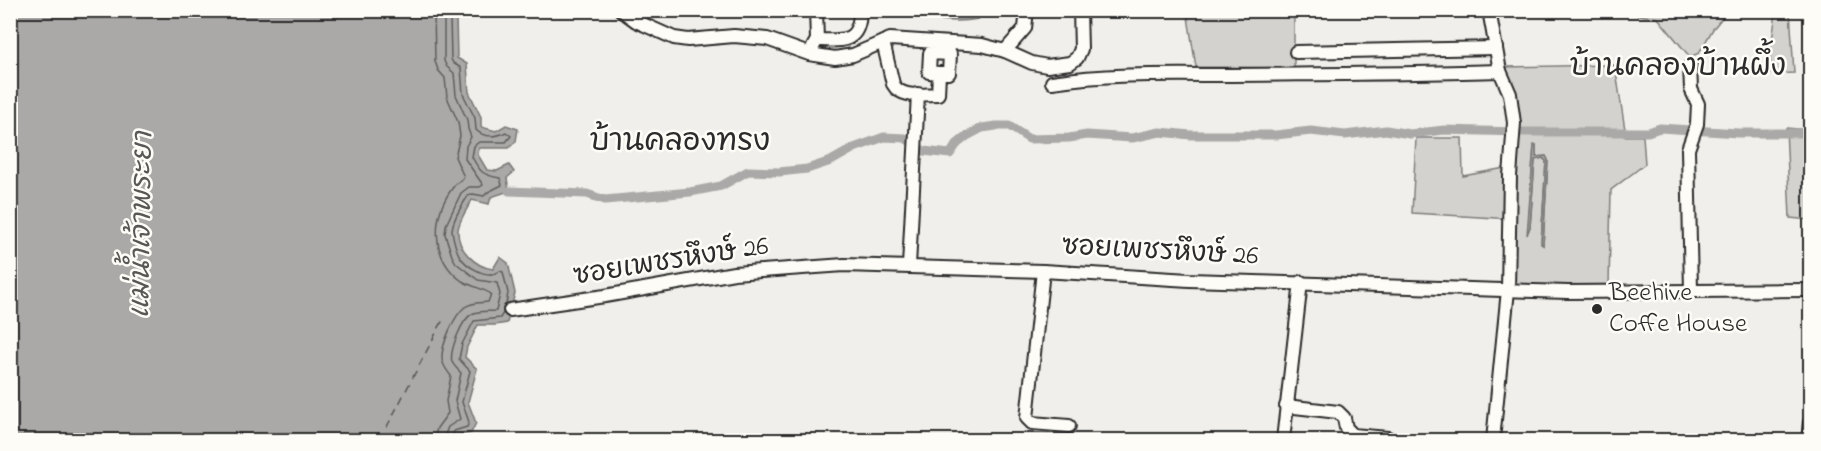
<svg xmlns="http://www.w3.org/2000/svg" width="1821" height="451" font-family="'Indie Flower','Playpen Sans Thai',sans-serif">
<rect width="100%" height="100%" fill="#f0efeb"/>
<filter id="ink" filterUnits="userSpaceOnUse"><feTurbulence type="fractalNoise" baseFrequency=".0167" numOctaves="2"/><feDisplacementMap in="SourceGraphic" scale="12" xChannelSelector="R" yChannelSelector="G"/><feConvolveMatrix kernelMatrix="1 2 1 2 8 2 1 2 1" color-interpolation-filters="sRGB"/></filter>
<g filter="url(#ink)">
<!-- green -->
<g fill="#d3d2cf" stroke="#7f7e7d" stroke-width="1.5" fill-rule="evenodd">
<polygon points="1187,11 1294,11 1294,68 1196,67"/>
<polygon points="1596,11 1596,10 1742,11 1725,14 1713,29 1699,53 1690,57 1658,18 1619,12 1596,15"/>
<polygon points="1772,11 1790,11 1794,73 1771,74 1770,54 1776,13"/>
<path d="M1615 65 1626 136H1643L1645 164 1611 190 1609 286H1516L1512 284 1513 219 1412 213 1416 138H1462L1463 176 1515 166 1520 121 1503 67ZM1536 145V157L1546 156 1548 160 1543 245 1541 243 1546 161 1542 158 1535 160 1530 227 1528 231 1534 146Z"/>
<polygon points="1786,128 1810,130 1810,220 1790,218"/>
</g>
<!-- water -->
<g fill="#aaa9a7" stroke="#777775" stroke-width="1.5">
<path d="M10 11H468L456 16 457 58 467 64 469 92 481 117V127L496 131 506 125 518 129 516 141 509 148H479L478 155 487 170 497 171 509 165 514 172 507 178 509 191 491 197 489 204 472 200C468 208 459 220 458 230 457 249 475 267 493 269L500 257 508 263 515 293 507 323 495 325H478L467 347 465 357 477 369 468 402 476 423 471 433 459 435 456 440H11Z"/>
<path d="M910 11H986L978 19C957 23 928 21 910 11Z"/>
<polygon points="1534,145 1536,145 1536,157 1546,156 1548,160 1543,245 1541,244 1546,161 1543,158 1535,160 1530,227 1527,235"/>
</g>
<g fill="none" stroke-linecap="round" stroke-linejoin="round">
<!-- shore -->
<g stroke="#5e5d5d" stroke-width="1.5">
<path d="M453 10 450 16 451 59 453 63 461 68 463 94 475 118 476 130C484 138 497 137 506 132L511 136 506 142H479L474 146 472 157C480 172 482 175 500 178L502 185 488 192 484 196 473 194 468 196C462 205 452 220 452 231 453 237 456 249 459 255 466 267 488 280 500 271L503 272 508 293 506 304"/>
<path d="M434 440 437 428 448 413 446 401 451 376C447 371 443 366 442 359 441 346 454 315 465 307 472 302 480 303 488 302L491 294C486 290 471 286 462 281 430 258 431 215 454 186 457 182 461 180 464 177L455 157 460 136 458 122 447 97 445 78 438 70 435 61 434 10"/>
<path d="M443 440 448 427 460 419 455 401 461 373C458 370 454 366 452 362 449 351 462 319 472 314 479 310 488 312 496 311L500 294 497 283 478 280 456 263 452 256 445 234 446 225 461 193 469 187H480L483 185 465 159 466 146 471 137 468 129 467 120 456 95 454 73 447 67 444 61V10"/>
<polyline points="451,440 454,431 467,427 469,422 462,402 470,371 459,359 462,344 474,321 500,318 503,313"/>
</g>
<!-- canal -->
<polyline stroke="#aaa9a7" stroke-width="9" points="509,191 587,194 605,200 690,192 721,186 748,171 779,172 807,169 831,161 854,148 884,137 905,138 924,151 950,154 957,144 967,136 982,128 996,126 1009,126 1029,139 1069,138 1087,135 1132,138 1160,132 1191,135 1276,135 1311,131 1345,135 1386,130 1410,134 1444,130 1519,132 1648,132 1660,128 1738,133 1810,133"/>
<!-- ferry -->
<polyline stroke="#575756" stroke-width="1.5" stroke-dasharray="8 6" stroke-linecap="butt" points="380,440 445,316"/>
<!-- minor casing -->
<g stroke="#2b2b2b" stroke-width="16">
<g id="minor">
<polyline points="621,10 636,21 674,38 688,40 734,36 767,39 809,54 835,58 853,55 890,39 982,45 1005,51 1032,63 1047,66 1070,63 1077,58 1081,49 1080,10"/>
<polyline points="1489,10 1500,71 1510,94 1514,123 1510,176 1508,290 1493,440"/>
<path d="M817 40C843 41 860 43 860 10"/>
<path d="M883 42 893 84C901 99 923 94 938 94L939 73 929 72 930 53 950 54 949 73H939"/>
<polyline points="813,47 817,40 816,10"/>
<polyline points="1005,51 1025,28 1027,10"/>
<polyline points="1296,52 1496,48"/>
<polyline points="1690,66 1691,89 1698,104 1697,124 1688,149 1691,290"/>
<path d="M1052 82C1111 73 1171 75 1230 75 1320 74 1410 74 1500 71"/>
<polyline points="909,266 918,94"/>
<polyline points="1043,271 1027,418 1032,423 1069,426"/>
<polyline points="510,310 605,296 734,273 844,265 1043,271 1189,280 1568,292 1810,290"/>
<polyline points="1286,406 1338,412 1344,418 1346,428 1353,435 1388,438"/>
<polyline points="1283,440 1301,282"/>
<polyline points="1808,440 1810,422"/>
</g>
</g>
<!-- minor -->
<use href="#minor" stroke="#fdfcf7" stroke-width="12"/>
</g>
</g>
<!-- markers -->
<circle fill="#2b2b2b" stroke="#fdfcf7" stroke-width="2" cx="1597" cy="309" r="6"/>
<g text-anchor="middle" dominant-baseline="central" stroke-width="5" stroke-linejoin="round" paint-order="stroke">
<!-- street labels -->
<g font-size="27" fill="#2b2b2b" stroke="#fdfcf7">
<text transform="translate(1160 252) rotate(3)">ซอยเพชรหึงษ์ 26</text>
<text transform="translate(671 262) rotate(-9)">ซอยเพชรหึงษ์ 26</text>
</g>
<!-- poi labels -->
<g font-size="27" fill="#2b2b2b" stroke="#fdfcf7" text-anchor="start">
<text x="1609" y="293">Beehive<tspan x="1609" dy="31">Coffe House</tspan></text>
</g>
<!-- water labels -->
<g font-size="28" font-style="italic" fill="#575756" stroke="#fdfcf7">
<text transform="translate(143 225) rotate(-89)">แม่น้ำเจ้าพระยา</text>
</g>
<!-- quarter labels -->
<g font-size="30" fill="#2b2b2b" stroke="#fdfcf7">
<text x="1678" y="68">บ้านคลองบ้านผึ้ง</text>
<text x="680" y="143">บ้านคลองทรง</text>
</g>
</g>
<!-- margin -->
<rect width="1821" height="451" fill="none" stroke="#fdfcf7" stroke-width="36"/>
<rect x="18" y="18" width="1785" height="415" fill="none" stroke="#2b2b2b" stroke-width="2" filter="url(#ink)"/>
</svg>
